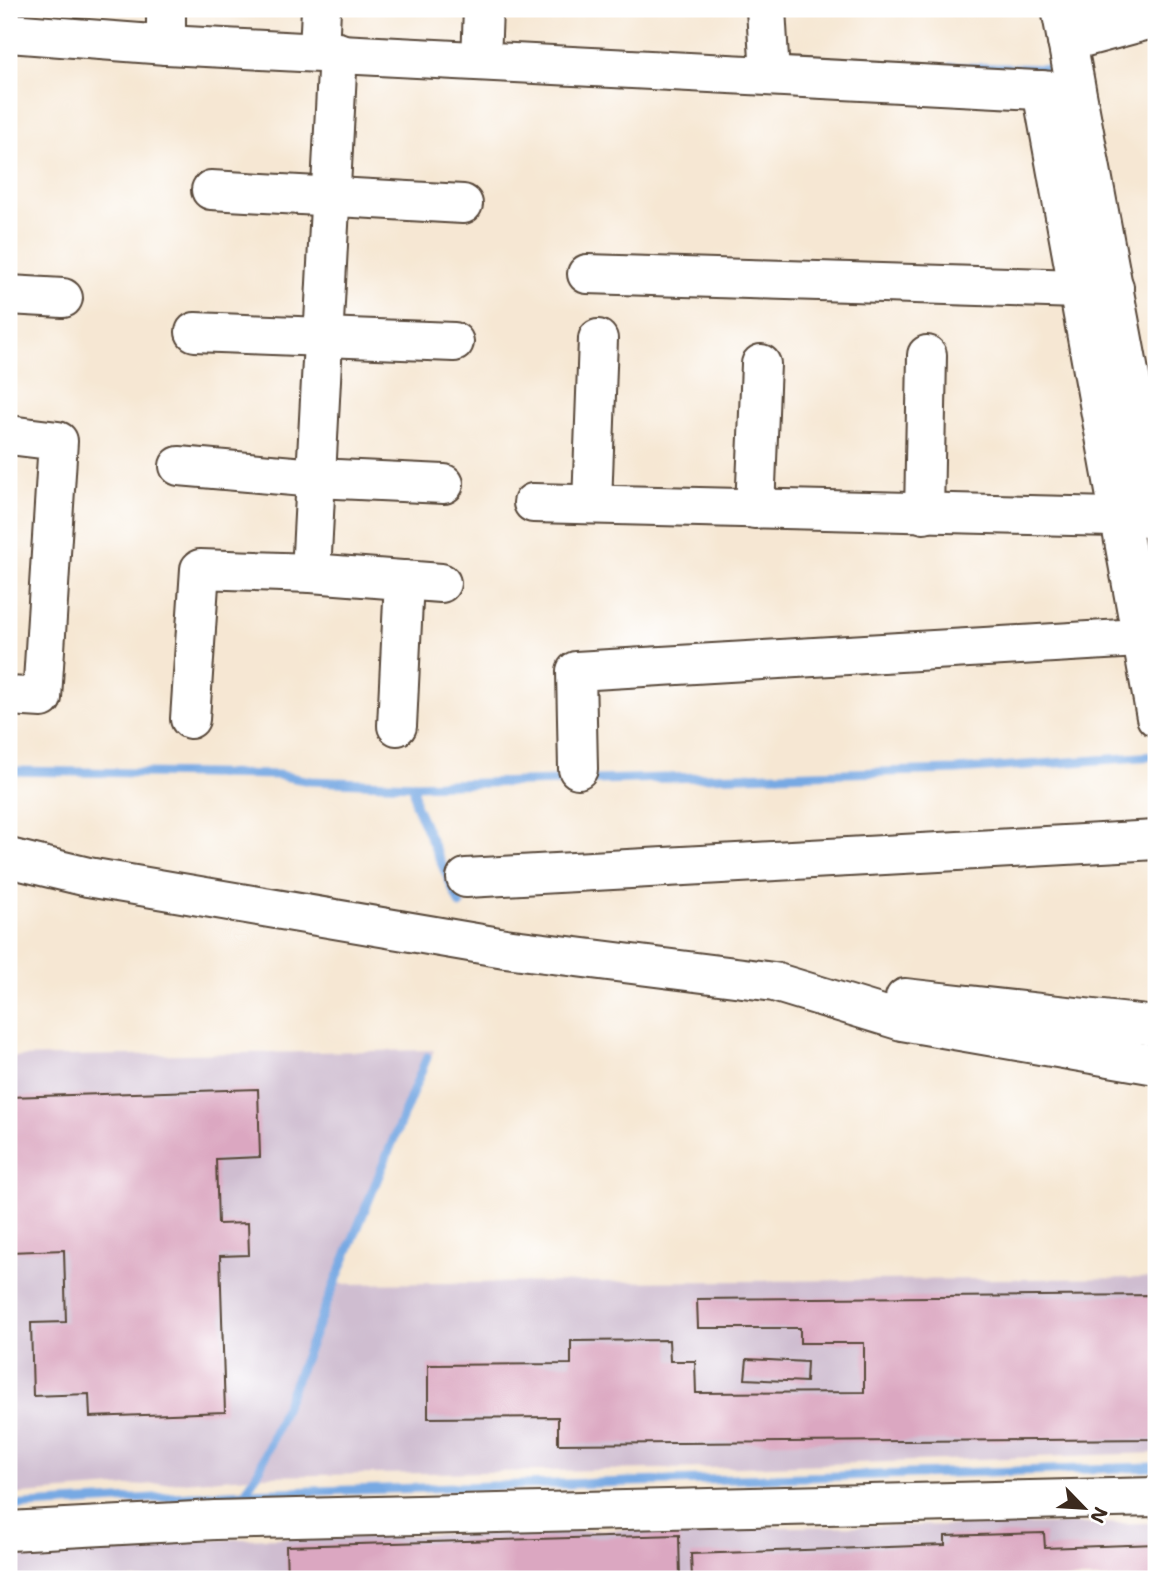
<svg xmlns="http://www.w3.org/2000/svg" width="1165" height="1588" font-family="'Shantell Sans',sans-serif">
<rect width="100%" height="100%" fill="#fff"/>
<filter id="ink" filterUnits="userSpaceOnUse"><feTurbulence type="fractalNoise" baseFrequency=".0143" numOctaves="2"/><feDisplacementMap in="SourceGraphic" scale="14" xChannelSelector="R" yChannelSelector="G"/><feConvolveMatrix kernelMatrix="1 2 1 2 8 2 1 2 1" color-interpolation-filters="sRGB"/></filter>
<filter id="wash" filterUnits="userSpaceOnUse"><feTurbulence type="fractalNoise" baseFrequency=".00686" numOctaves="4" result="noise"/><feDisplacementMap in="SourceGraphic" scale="28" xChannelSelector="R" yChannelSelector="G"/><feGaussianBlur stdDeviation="1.57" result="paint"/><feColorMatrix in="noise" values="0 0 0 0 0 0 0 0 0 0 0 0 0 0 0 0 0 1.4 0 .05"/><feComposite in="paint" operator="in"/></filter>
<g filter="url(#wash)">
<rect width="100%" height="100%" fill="#f6e7d3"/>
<!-- industrial -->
<g fill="#cfbdd0">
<polygon points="434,1050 333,1284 1156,1278 1156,1453 709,1468 261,1476 9,1495 9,1057"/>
<polygon points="1156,1523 1156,1579 9,1579 9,1553 198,1540 703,1528"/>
</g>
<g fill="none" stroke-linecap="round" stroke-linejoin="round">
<!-- stream -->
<g stroke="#77a9e3" stroke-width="9">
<polyline points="952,67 1055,69"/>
<polyline points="9,771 278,775 310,781 414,785 956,770 1156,756"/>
<polyline points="414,785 415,804 460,905"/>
<polyline points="245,1493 259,1470 427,1057"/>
<polyline points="9,1506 245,1493 1156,1467"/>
</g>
</g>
<g id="blocks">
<!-- building -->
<g fill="#dba7c1">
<polygon points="258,1089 260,1157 216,1159 218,1224 248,1223 249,1255 220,1256 225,1412 90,1417 89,1394 33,1396 31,1323 66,1322 64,1250 9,1252 9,1097"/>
<polygon points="1156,1295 1156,1439 558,1444 558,1417 428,1418 428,1365 571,1364 571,1341 669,1340 670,1361 695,1361 696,1393 864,1392 864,1343 800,1343 800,1328 698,1328 697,1299"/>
<polygon points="747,1359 807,1362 806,1382 745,1379"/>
<polygon points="1044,1533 1045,1548 1156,1544 1156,1579 692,1579 691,1554 945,1545 945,1536"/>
<polygon points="679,1535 680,1579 287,1579 286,1546"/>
</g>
</g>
</g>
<g filter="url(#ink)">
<use href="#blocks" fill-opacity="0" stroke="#574639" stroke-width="2"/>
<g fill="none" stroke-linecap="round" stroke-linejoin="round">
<!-- minor casing -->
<g stroke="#574639" stroke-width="42">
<g id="minor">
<polyline points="766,9 770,76"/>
<polyline points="1061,9 1156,516"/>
<polyline points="9,33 166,45 1075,92"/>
<polyline points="1067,42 1156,18"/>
<polyline points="166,45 166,9"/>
<polyline points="319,51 321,9"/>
<polyline points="481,60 483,9"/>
<polyline points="1042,90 1156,717"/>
<polyline points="211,190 463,204"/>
<polyline points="587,274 1078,289 1114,287"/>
<polyline points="9,295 63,298"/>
<polyline points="195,332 454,342"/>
<polyline points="9,435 58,441 42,698 9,696"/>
<polyline points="179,466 316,478 444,484"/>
<polyline points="533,503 1156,518"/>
<polyline points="592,504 598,339"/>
<polyline points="755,509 761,364"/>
<polyline points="924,514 927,355"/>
<polyline points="311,573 338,52"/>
<polyline points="190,719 200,569 311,573 441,583"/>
<polyline points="397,726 404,580"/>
<polyline points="578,769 576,671 1156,637"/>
<polyline points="9,858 88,877 505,948 774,982 902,1021 1156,1065"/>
<polyline points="466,878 1156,840"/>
<polyline points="905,998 1156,1026"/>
<polyline points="9,1531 215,1520 1156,1497"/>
</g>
</g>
<!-- minor -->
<use href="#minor" stroke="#fff" stroke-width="38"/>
</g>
</g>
<!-- margin -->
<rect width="1165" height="1588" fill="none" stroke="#fff" stroke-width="35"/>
<!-- north arrow -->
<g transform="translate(1084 1508) rotate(115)" stroke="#ffffff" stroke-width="5" paint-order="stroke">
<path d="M0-5L12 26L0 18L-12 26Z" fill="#3b2a1e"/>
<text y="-10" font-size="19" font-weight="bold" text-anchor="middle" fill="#3b2a1e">N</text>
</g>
</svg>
